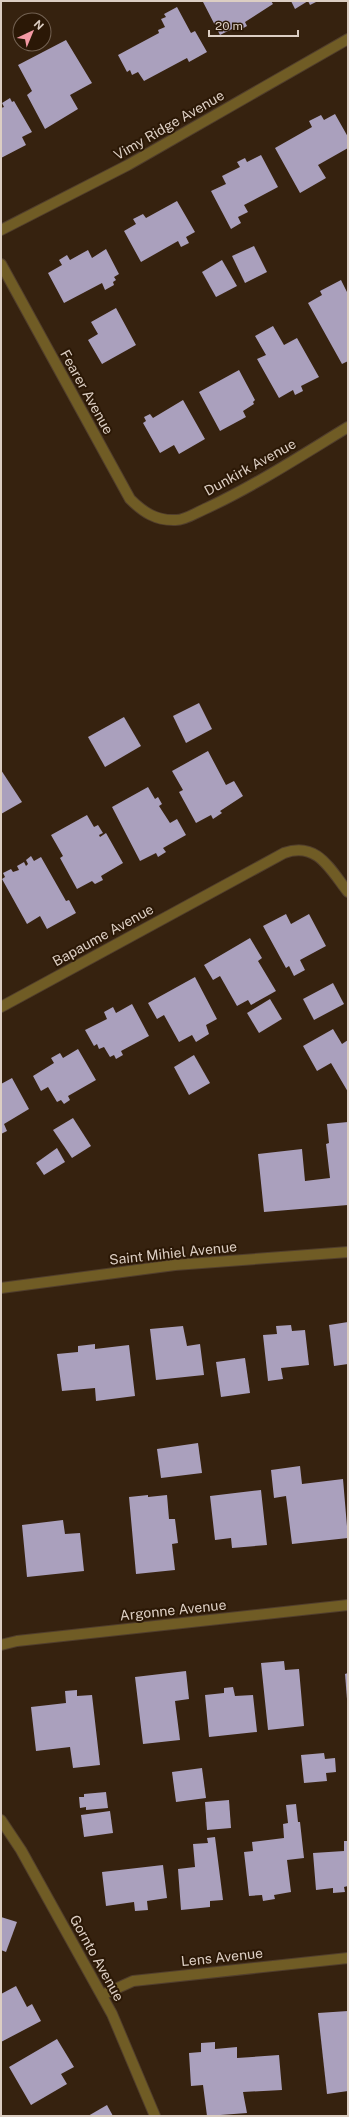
<svg xmlns="http://www.w3.org/2000/svg" width="349" height="2117" font-family="'Public Sans',sans-serif">
<rect width="100%" height="100%" fill="#36220f"/>
<!-- building -->
<g fill="#aaa0bd">
<polygon points="205,1 271,1 273,4 245,22 247,26 240,30 238,26 220,35 203,2"/>
<polygon points="291,1 318,1 310,5 308,1 295,9"/>
<polygon points="177,7 191,33 195,31 207,52 189,62 187,58 144,81 138,72 132,75 130,70 127,72 118,55 159,33 158,30 165,27 161,19 166,17 164,14"/>
<polygon points="66,40 92,83 70,95 78,109 45,129 27,95 32,91 18,65"/>
<polygon points="10,98 12,102 14,101 32,132 22,137 26,145 1,158 1,108 4,107 2,103"/>
<polygon points="335,114 348,137 348,148 318,165 326,178 300,193 275,148 312,127 309,121 321,115 324,120"/>
<polygon points="261,155 278,187 244,205 248,212 238,217 241,223 231,229 211,191 226,184 222,176 240,167 237,162 245,158 247,162"/>
<polygon points="177,201 195,232 186,237 189,243 181,247 178,241 141,262 124,231 136,224 133,219 143,214 146,218"/>
<polygon points="254,246 267,272 245,283 232,256"/>
<polygon points="106,249 119,274 114,277 116,280 113,282 114,285 105,290 102,283 64,303 48,273 62,265 59,260 67,255 70,260 88,250 92,258"/>
<polygon points="222,260 237,286 216,297 202,272"/>
<polygon points="341,280 348,294 348,361 342,364 308,303 322,295 320,291"/>
<polygon points="116,308 136,345 102,364 88,340 98,334 91,322"/>
<polygon points="273,326 284,345 297,338 319,377 301,386 303,391 295,395 293,390 279,398 257,359 266,355 255,336"/>
<polygon points="239,370 255,400 253,402 254,404 243,411 246,417 220,431 199,392"/>
<polygon points="183,400 205,439 179,454 174,445 160,453 143,423 146,421 144,417 150,414 153,418"/>
<polygon points="199,703 212,729 186,743 173,716"/>
<polygon points="124,717 141,746 105,767 88,737"/>
<polygon points="208,751 226,785 234,781 243,796 220,811 222,813 213,819 211,815 196,823 179,792 183,790 172,771"/>
<polygon points="1,770 22,802 1,814"/>
<polygon points="148,787 155,799 158,797 162,804 159,806 170,823 177,819 186,835 163,848 166,852 158,857 156,853 140,861 112,807"/>
<polygon points="87,815 94,827 98,825 103,833 99,835 100,837 106,833 123,863 101,876 103,880 95,884 92,881 77,889 60,858 63,856 51,835"/>
<polygon points="31,856 34,861 41,857 66,901 69,900 76,913 47,929 40,916 27,924 2,879 5,877 3,873 11,869 13,872 19,870 17,866 24,862 26,866 28,864 26,860"/>
<polygon points="286,914 291,924 309,914 326,946 300,960 305,970 294,976 289,966 286,968 263,926"/>
<polygon points="250,938 262,958 258,961 276,991 251,1005 248,1000 237,1006 220,976 213,980 204,965"/>
<polygon points="195,977 217,1019 206,1025 209,1034 196,1042 192,1035 179,1042 164,1015 157,1019 148,1003"/>
<polygon points="333,983 344,1004 314,1020 303,999"/>
<polygon points="270,999 282,1019 259,1033 247,1013"/>
<polygon points="132,1004 149,1036 121,1051 123,1055 116,1059 114,1055 110,1057 104,1047 99,1049 97,1044 94,1046 85,1030 107,1019 104,1012 113,1007 116,1013"/>
<polygon points="333,1029 342,1044 348,1040 348,1092 331,1063 317,1071 303,1046"/>
<polygon points="78,1049 96,1080 68,1096 70,1100 64,1104 61,1100 57,1102 48,1087 41,1091 33,1076 54,1063 51,1058 60,1053 63,1058"/>
<polygon points="194,1055 210,1083 189,1095 174,1067"/>
<polygon points="12,1078 29,1109 4,1124 7,1131 1,1134 1,1084"/>
<polygon points="73,1118 91,1146 72,1158 53,1130"/>
<polygon points="348,1122 348,1205 264,1212 258,1154 302,1149 305,1181 330,1178 326,1144 329,1143 327,1124"/>
<polygon points="57,1148 65,1162 44,1175 36,1163"/>
<polygon points="348,1322 348,1364 334,1366 329,1325"/>
<polygon points="291,1325 292,1331 305,1330 309,1365 281,1368 283,1379 268,1381 263,1335 277,1334 276,1326"/>
<polygon points="183,1326 187,1346 200,1344 204,1375 156,1380 150,1329"/>
<polygon points="95,1344 95,1349 129,1345 135,1396 96,1401 95,1388 62,1391 57,1354 78,1352 78,1346"/>
<polygon points="245,1358 250,1393 221,1397 216,1362"/>
<polygon points="198,1443 202,1473 161,1478 157,1449"/>
<polygon points="300,1466 302,1484 343,1479 348,1538 292,1544 286,1496 274,1498 271,1470"/>
<polygon points="261,1490 267,1545 232,1548 231,1538 215,1540 210,1496"/>
<polygon points="148,1495 148,1497 167,1495 169,1519 175,1519 178,1543 172,1544 175,1570 136,1574 129,1497"/>
<polygon points="63,1520 65,1534 80,1533 84,1571 27,1577 22,1525"/>
<polygon points="284,1661 285,1670 299,1669 304,1726 268,1730 261,1663"/>
<polygon points="186,1671 189,1699 175,1701 180,1740 143,1744 135,1677"/>
<polygon points="348,1673 348,1699 347,1699 345,1674"/>
<polygon points="233,1687 235,1696 253,1695 257,1732 209,1737 205,1695 224,1693 224,1688"/>
<polygon points="77,1690 77,1696 92,1695 100,1765 73,1768 70,1747 36,1751 31,1707 66,1703 65,1691"/>
<polygon points="324,1753 325,1759 335,1758 336,1772 326,1773 327,1781 304,1783 301,1755"/>
<polygon points="202,1768 206,1798 176,1802 172,1772"/>
<polygon points="106,1792 108,1808 86,1810 86,1807 80,1808 79,1797 84,1797 84,1794"/>
<polygon points="229,1800 231,1828 207,1830 205,1802"/>
<polygon points="296,1804 298,1822 300,1822 304,1858 287,1860 291,1892 274,1895 275,1899 263,1901 262,1895 249,1896 244,1852 253,1851 252,1842 284,1838 283,1824 288,1823 286,1805"/>
<polygon points="110,1811 113,1833 84,1837 81,1815"/>
<polygon points="215,1837 223,1900 210,1901 210,1907 181,1910 178,1869 195,1867 193,1844 208,1843 207,1838"/>
<polygon points="344,1841 348,1841 348,1886 344,1887 345,1892 333,1893 333,1888 316,1890 313,1853 344,1851"/>
<polygon points="163,1865 167,1898 147,1901 148,1910 135,1911 134,1902 106,1906 102,1872"/>
<polygon points="1,1917 17,1922 6,1952 1,1950"/>
<polygon points="16,1986 27,2007 32,2004 41,2021 1,2042 1,1994"/>
<polygon points="348,2011 348,2091 327,2094 318,2013"/>
<polygon points="57,2039 74,2067 61,2074 67,2084 31,2105 9,2067"/>
<polygon points="215,2042 215,2049 237,2047 237,2058 279,2055 282,2090 243,2092 247,2113 207,2116 203,2085 191,2086 189,2053 201,2052 201,2043"/>
<polygon points="107,2105 113,2116 88,2116"/>
</g>
<g fill="none" stroke-linecap="round" stroke-linejoin="round">
<!-- minor casing -->
<g stroke="#513e2c" stroke-width="12">
<g id="minor">
<polyline points="1,230 128,165 348,39"/>
<path d="M1 264 130 499C143 512 156 521 176 520 186 520 197 512 207 508 256 485 302 455 348 427"/>
<path d="M1 1007 284 853C317 841 330 869 348 892"/>
<polyline points="1,1288 175,1265 348,1252"/>
<polyline points="1,1645 17,1641 348,1605"/>
<polyline points="1,1820 21,1850 112,2014 155,2116"/>
<polyline points="102,1995 133,1981 348,1958"/>
</g>
</g>
<!-- minor -->
<use href="#minor" stroke="#705c25" stroke-width="10"/>
</g>
<g text-anchor="middle" dominant-baseline="central" stroke-width="4" stroke-linejoin="round" paint-order="stroke">
<!-- street labels -->
<g font-size="14" fill="#dccec3" stroke="#2b1806">
<text transform="translate(169 125) rotate(-30)">Vimy Ridge Avenue</text>
<text transform="translate(87 392) rotate(61)">Fearer Avenue</text>
<text transform="translate(250 467) rotate(-29)">Dunkirk Avenue</text>
<text transform="translate(103 935) rotate(-29)">Bapaume Avenue</text>
<text transform="translate(173 1253) rotate(-6)">Saint Mihiel Avenue</text>
<text transform="translate(173 1610) rotate(-6)">Argonne Avenue</text>
<text transform="translate(222 1957) rotate(-6)">Lens Avenue</text>
<text transform="translate(97 1958) rotate(61)">Gornto Avenue</text>
</g>
</g>
<!-- border -->
<rect width="349" height="2117" fill="none" stroke="#dccec3" stroke-width="4"/>
<!-- north arrow -->
<g transform="translate(32 32) rotate(44)"><circle r="19" fill="#2b1806" stroke="#726152"/>
<path d="M0-3L7 15L0 10L-7 15Z" fill="#f49aa4"/>
<text y="-6" font-size="11" font-weight="bold" text-anchor="middle" fill="#dccec3">N</text>
</g>
<!-- scale -->
<path d="M209 30v6h89v-6" fill="none" stroke="#dccec3" stroke-width="2"/>
<text x="215" y="30" font-size="12" fill="#dccec3" stroke="#2b1806" stroke-width="3" paint-order="stroke">20 m</text>
</svg>
